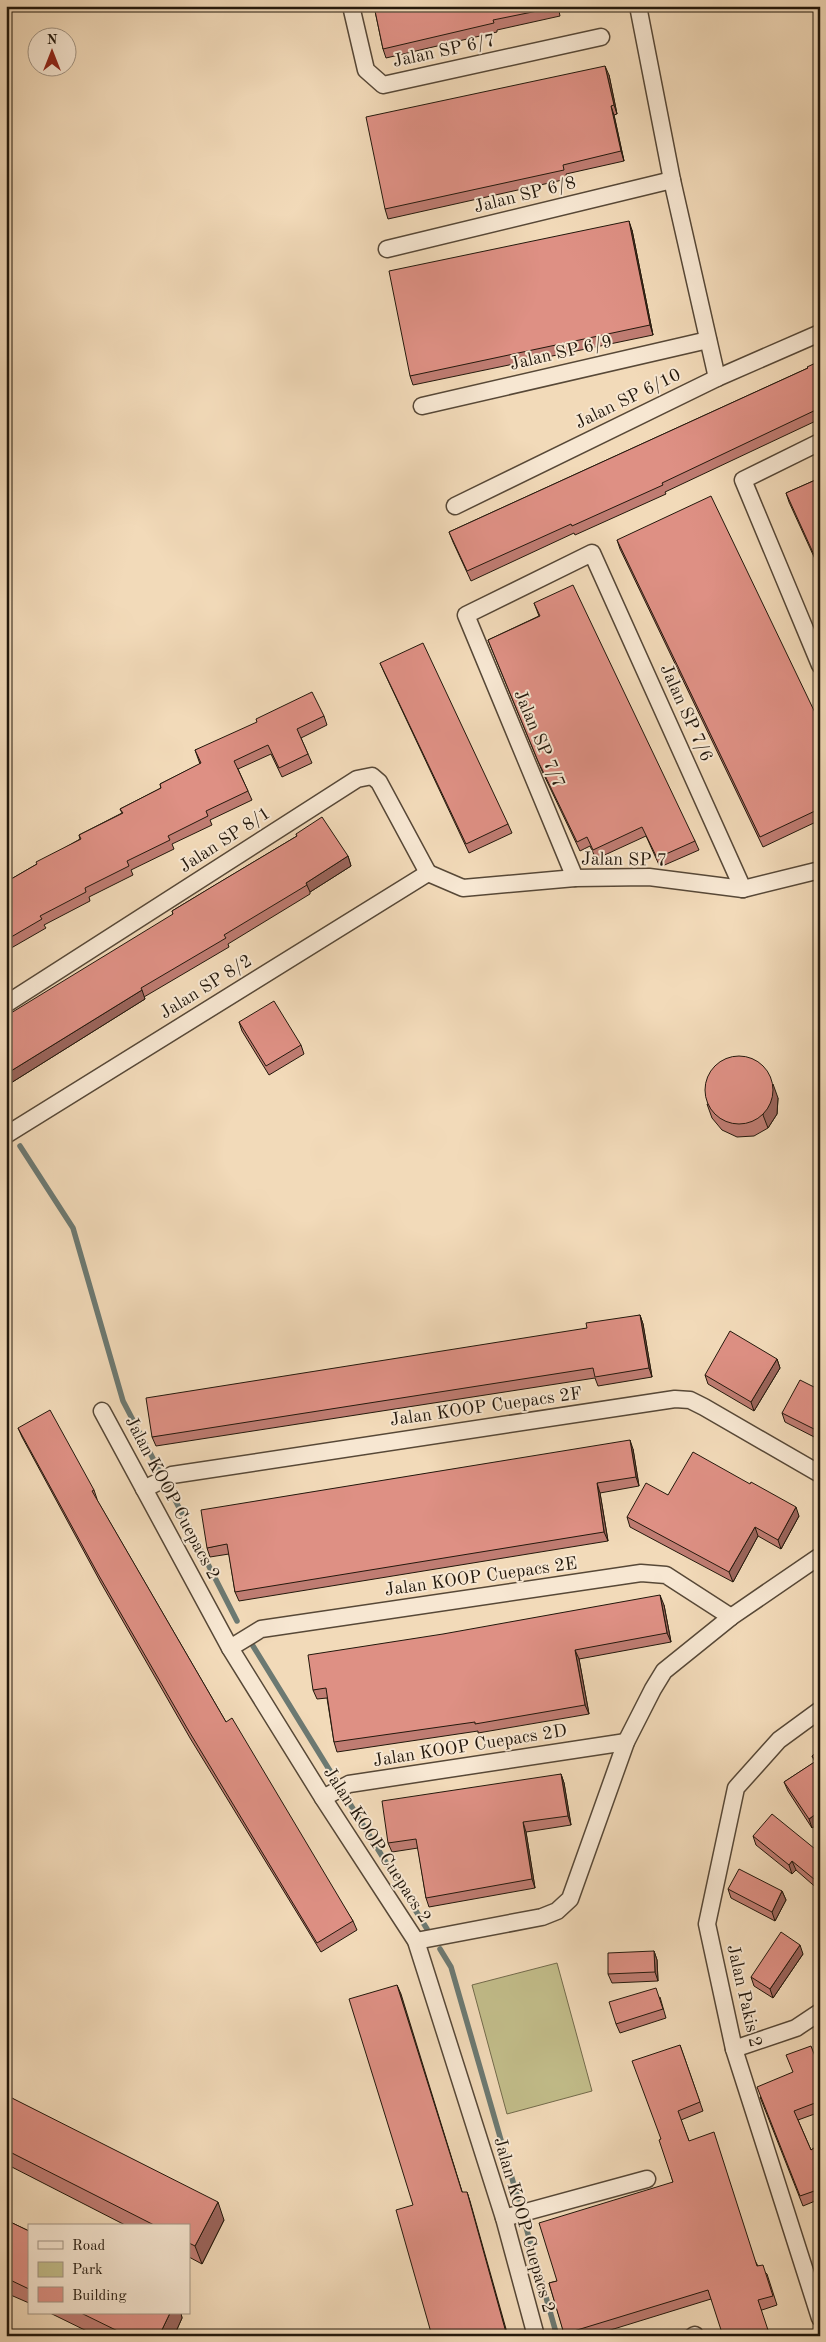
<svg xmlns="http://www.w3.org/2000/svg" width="826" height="2342" font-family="'Old Standard TT',serif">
<rect width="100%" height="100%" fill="#f2dab9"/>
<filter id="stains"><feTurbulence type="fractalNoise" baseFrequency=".004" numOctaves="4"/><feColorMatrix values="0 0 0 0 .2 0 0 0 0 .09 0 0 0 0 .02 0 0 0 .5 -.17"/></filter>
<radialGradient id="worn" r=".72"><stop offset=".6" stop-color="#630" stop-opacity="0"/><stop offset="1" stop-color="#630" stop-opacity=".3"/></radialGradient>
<!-- green -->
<polygon fill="#c2bd8a" stroke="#726a4b" points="557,1963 592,2091 507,2114 472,1985"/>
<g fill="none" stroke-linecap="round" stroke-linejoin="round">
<!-- stream -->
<g stroke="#6c7972" stroke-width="5.5">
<polyline points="20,1146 73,1228 123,1401 160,1472"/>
<polyline points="170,1490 237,1621"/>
<polyline points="253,1646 335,1779"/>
<polyline points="347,1799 427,1929"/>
<polyline points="440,1949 451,1967 518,2199"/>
<polyline points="526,2227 557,2336"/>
</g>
<!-- street casing -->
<g stroke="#574837" stroke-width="19">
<g id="street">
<polyline points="351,6 366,70 383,85 601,37"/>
<polyline points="638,6 672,180 717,378"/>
<polyline points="387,249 672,180"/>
<polyline points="422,406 708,340"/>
<polyline points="820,442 743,480 820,665"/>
<polyline points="455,506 717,378 820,333"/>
<polyline points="428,873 463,888 575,878 649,877 743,889 820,870"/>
<polyline points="575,878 466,615 592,553 743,889"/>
<polyline points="6,1004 357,779 372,776 379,782 428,873"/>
<polyline points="6,1135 428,873"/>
<polyline points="102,1411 230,1648 323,1798 416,1941 504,2218 536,2336"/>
<polyline points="144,1489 172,1475 675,1399 690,1400 704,1407 820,1474"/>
<polyline points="230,1648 261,1629 641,1573 666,1575 731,1617"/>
<polyline points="820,1710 779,1740 736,1788 707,1924 734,2049 820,2318"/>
<polyline points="323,1798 349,1784 626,1742"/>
<polyline points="416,1941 542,1917 557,1911 570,1899 626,1742 653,1689 664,1671 731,1617 820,1556"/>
<polyline points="734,2049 796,2028 820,2012"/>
<polyline points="504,2218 647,2179"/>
<polyline points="693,2336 695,2335"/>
</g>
</g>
<!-- street -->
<use href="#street" stroke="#f7e7d2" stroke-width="16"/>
</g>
<!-- wall -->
<g fill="#bf7c72" stroke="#23180c">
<polygon points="374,6 558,6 560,16 497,30 497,32 386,58 383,49"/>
<polygon points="609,75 617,114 614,115 624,161 566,174 567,179 388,219 385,209"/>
<polygon points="632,230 653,335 413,385 410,376"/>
<polygon points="820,361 820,419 665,492 666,494 575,535 574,533 471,581 453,542 449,532 808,368"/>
<polygon points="820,478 820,570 789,502 786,493"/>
<polygon points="617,540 820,723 820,823 818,821 763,847 620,549"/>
<polygon points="534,603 695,841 699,850 660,867 646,836 596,859 590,846 580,851 542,771 488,640 539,616"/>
<polygon points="380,663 508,824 512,833 469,853 384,672"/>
<polygon points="324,716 327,725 301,738 312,763 282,777 271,754 238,769 252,800 210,820 212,825 172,844 174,849 131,870 133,875 89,897 90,901 44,925 46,928 6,951 6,882 80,839 79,835 122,813 120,809 161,788 160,784 200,764 195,750"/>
<polygon points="296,834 348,856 351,866 310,892 310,894 228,944 229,947 144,997 145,999 6,1086 173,914 172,911 297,836"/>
<polygon points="239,1022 301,1045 304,1054 269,1075 242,1031"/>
<polygon points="778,1098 777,1114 768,1128 754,1136 737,1137 722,1130 712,1118 707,1104"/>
<polygon points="640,1315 643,1324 652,1377 598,1386 595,1378 156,1446 152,1437"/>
<polygon points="777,1359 780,1368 754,1411 708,1384 705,1375"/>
<polygon points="820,1390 820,1440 785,1422 782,1413"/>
<polygon points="18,1428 94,1490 97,1499 97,1500 226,1722 353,1921 357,1930 321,1952 190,1738 101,1583 22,1437"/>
<polygon points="633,1449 639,1486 600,1493 608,1541 239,1601 235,1592 229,1554 210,1557 207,1548"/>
<polygon points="668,1495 799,1516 781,1549 758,1536 733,1582 630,1527 627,1517"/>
<polygon points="664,1605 671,1642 579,1659 589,1714 478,1733 478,1731 337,1752 334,1742 327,1698 317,1699 313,1690"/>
<polygon points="820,1750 812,1828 788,1791 784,1782 815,1762 812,1756"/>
<polygon points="561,1774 564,1783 571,1825 526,1832 535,1888 429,1907 426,1898 418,1848 392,1852 388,1843"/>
<polygon points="753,1836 820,1853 820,1891 796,1870 792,1874 756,1845"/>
<polygon points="728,1889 782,1891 786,1900 775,1921 731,1898"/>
<polygon points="654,1951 657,1960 658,1981 612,1983 608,1974"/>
<polygon points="803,1954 773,1998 754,1986 751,1977"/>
<polygon points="660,1997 666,2018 620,2033 616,2024"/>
<polygon points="680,2045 703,2111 681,2120 689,2141 758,2266 767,2274 777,2305 762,2310 711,2299 591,2336 565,2336 549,2283 557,2281 673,2182 661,2139"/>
<polygon points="820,2069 820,2112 798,2120 811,2150 820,2144 820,2199 803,2206 760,2097"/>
<polygon points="6,2095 224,2220 202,2264 189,2257 189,2226 127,2226 6,2164"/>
<polygon points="6,2220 29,2231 29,2303 6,2293"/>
<polygon points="50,2313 181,2313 182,2318 174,2336 97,2336"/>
</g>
<!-- shaded-wall -->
<g fill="#9b655c" stroke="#23180c">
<polygon points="605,66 609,75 617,114 614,105"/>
<polygon points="611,106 614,115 624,161 621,151"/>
<polygon points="629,221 632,230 653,335 650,325"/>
<polygon points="348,856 351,866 310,892 306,883"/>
<polygon points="142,990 145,999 6,1086 6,1074"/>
<polygon points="773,1084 778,1098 777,1114 768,1128 763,1115"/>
<polygon points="640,1315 643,1324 652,1377 649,1368"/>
<polygon points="777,1359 780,1368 754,1411 751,1402"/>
<polygon points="630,1440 633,1449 639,1486 636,1477"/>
<polygon points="597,1483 600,1493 608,1541 604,1532"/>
<polygon points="796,1507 799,1516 781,1549 778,1540"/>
<polygon points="755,1527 758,1536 733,1582 729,1572"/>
<polygon points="660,1595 664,1605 671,1642 667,1633"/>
<polygon points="575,1650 579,1659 589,1714 585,1705"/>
<polygon points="561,1774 564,1783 571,1825 568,1816"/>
<polygon points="820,1811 820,1823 812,1828 809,1819"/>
<polygon points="523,1822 526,1832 535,1888 532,1879"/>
<polygon points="792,1861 796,1870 792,1874 789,1865"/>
<polygon points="782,1891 786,1900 775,1921 772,1912"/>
<polygon points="800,1945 803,1954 773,1998 770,1989"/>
<polygon points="654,1951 657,1960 658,1981 655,1972"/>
<polygon points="397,1985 401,1994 465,2201 462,2192"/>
<polygon points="467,2192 470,2201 508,2336 507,2336"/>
<polygon points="218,2202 224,2220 202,2264 195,2246"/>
<polygon points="170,2313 181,2313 182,2318 174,2336 159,2336"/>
</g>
<!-- building -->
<g fill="#de9084" stroke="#23180c">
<polygon points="374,6 557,6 557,7 493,20 494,23 383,49"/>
<polygon points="605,66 614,105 611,106 621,151 563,165 564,170 385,209 366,117"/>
<polygon points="629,221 650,325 410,376 389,271"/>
<polygon points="820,361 820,408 662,483 663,485 572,526 571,524 467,571 449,532 808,368 807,367"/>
<polygon points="820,478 820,568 786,493"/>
<polygon points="711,496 820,723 820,819 819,819 815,811 760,837 617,540"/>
<polygon points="573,585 695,841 657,858 642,827 593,850 587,837 577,842 538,761 488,640 540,616 534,603"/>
<polygon points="423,643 508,824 466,844 380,663"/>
<polygon points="312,692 324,716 297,729 308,754 279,768 268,745 234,761 248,791 206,811 208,816 168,836 170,840 127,861 129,866 85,888 86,892 40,916 42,919 6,940 6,882 37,864 36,862 81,839 79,835 123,813 120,809 161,788 160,784 201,763 195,750 257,722 256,719"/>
<polygon points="322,817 348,856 306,883 307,885 224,935 226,938 141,988 142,990 6,1074 6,1016 173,914 172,911 215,885 297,836 296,834"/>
<polygon points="274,1001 301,1045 266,1066 239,1022"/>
<circle cx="739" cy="1090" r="34"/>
<polygon points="640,1315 649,1368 595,1377 593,1368 152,1437 146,1398 587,1328 586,1323"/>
<polygon points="730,1331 777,1359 751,1402 705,1375"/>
<polygon points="800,1380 820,1390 820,1432 782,1413"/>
<polygon points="50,1410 94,1490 92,1491 226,1722 232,1718 353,1921 317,1943 187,1728 98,1574 18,1428"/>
<polygon points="630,1440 636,1477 597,1483 604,1532 235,1592 227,1544 207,1548 201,1510"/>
<polygon points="693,1452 750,1484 751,1482 796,1507 778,1540 755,1527 729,1572 627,1517 646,1483 668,1495"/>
<polygon points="660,1595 667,1633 575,1650 585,1705 475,1724 475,1722 334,1742 326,1688 313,1690 308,1655 443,1634"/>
<polygon points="820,1750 820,1811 809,1819 784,1782 816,1761 812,1756"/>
<polygon points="561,1774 568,1816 523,1822 532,1879 426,1898 416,1839 388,1843 382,1801"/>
<polygon points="772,1814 820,1853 820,1884 792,1861 789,1865 753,1836"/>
<polygon points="739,1869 782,1891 772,1912 728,1889"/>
<polygon points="781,1932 800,1945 770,1989 751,1977"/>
<polygon points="654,1951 655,1972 608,1974 608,1953"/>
<polygon points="397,1985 462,2192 467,2192 507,2336 432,2336 396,2210 413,2205 349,1999"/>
<polygon points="656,1988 663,2009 616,2024 609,2002"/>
<polygon points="680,2045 700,2102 678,2111 689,2141 714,2132 757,2266 763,2265 773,2296 758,2300 770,2336 723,2336 708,2290 564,2334 549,2283 557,2281 539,2223 673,2182 659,2140 661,2139 632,2061"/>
<polygon points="811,2046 820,2069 820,2101 794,2111 811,2150 820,2144 820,2189 800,2196 757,2087 793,2072 786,2055"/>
<polygon points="6,2095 218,2202 195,2246 189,2243 189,2226 156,2226 6,2150"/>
<polygon points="6,2220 29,2231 29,2289 6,2278"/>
<polygon points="81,2313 170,2313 159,2336 128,2336"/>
</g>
<g text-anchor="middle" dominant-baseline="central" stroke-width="4" stroke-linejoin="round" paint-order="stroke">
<!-- street labels -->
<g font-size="18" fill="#23180c" stroke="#f7e7d2">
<text transform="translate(444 51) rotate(-12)">Jalan SP 6/7</text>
<text transform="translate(525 195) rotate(-14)">Jalan SP 6/8</text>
<text transform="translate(561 353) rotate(-13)">Jalan SP 6/9</text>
<text transform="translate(628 399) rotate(-26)">Jalan SP 6/10</text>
<text transform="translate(686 713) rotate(66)">Jalan SP 7/6</text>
<text transform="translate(539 739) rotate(67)">Jalan SP 7/7</text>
<text transform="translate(225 840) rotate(-33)">Jalan SP 8/1</text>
<text transform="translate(624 860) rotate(1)">Jalan SP 7</text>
<text transform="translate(206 987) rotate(-32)">Jalan SP 8/2</text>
<text transform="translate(486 1407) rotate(-8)">Jalan KOOP Cuepacs 2F</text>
<text transform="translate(172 1498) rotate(62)">Jalan KOOP Cuepacs 2</text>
<text transform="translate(481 1577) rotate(-8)">Jalan KOOP Cuepacs 2E</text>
<text transform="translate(470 1746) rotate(-9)">Jalan KOOP Cuepacs 2D</text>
<text transform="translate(377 1845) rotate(57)">Jalan KOOP Cuepacs 2</text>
<text transform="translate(744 1996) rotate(77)">Jalan Pakis 2</text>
<text transform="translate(524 2225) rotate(74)">Jalan KOOP Cuepacs 2</text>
</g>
</g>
<!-- margin -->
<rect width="826" height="2342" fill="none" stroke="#f2dab9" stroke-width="25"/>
<rect x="8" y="8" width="811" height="2327" fill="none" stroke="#23180c" stroke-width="2.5"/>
<rect x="12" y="12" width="801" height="2317" fill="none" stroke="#23180c"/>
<!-- legend -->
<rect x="28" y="2224" width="162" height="90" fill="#f7e7d2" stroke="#a29483"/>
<rect x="38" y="2241" width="25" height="8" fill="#f7e7d2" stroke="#a29483"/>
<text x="72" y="2250" font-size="15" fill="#23180c">Road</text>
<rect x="38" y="2262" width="25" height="15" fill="#c2bd8a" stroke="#a29483"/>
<text x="72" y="2274" font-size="15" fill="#23180c">Park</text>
<rect x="38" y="2287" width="25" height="15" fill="#de9084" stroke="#a29483"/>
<text x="72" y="2300" font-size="15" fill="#23180c">Building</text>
<!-- north arrow -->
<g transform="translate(52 52)"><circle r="24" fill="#f7e7d2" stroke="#a29483"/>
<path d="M0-4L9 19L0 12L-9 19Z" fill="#8f2418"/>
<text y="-8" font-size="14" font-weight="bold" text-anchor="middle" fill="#23180c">N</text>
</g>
<rect width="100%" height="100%" filter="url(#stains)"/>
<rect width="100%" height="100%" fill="url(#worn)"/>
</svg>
